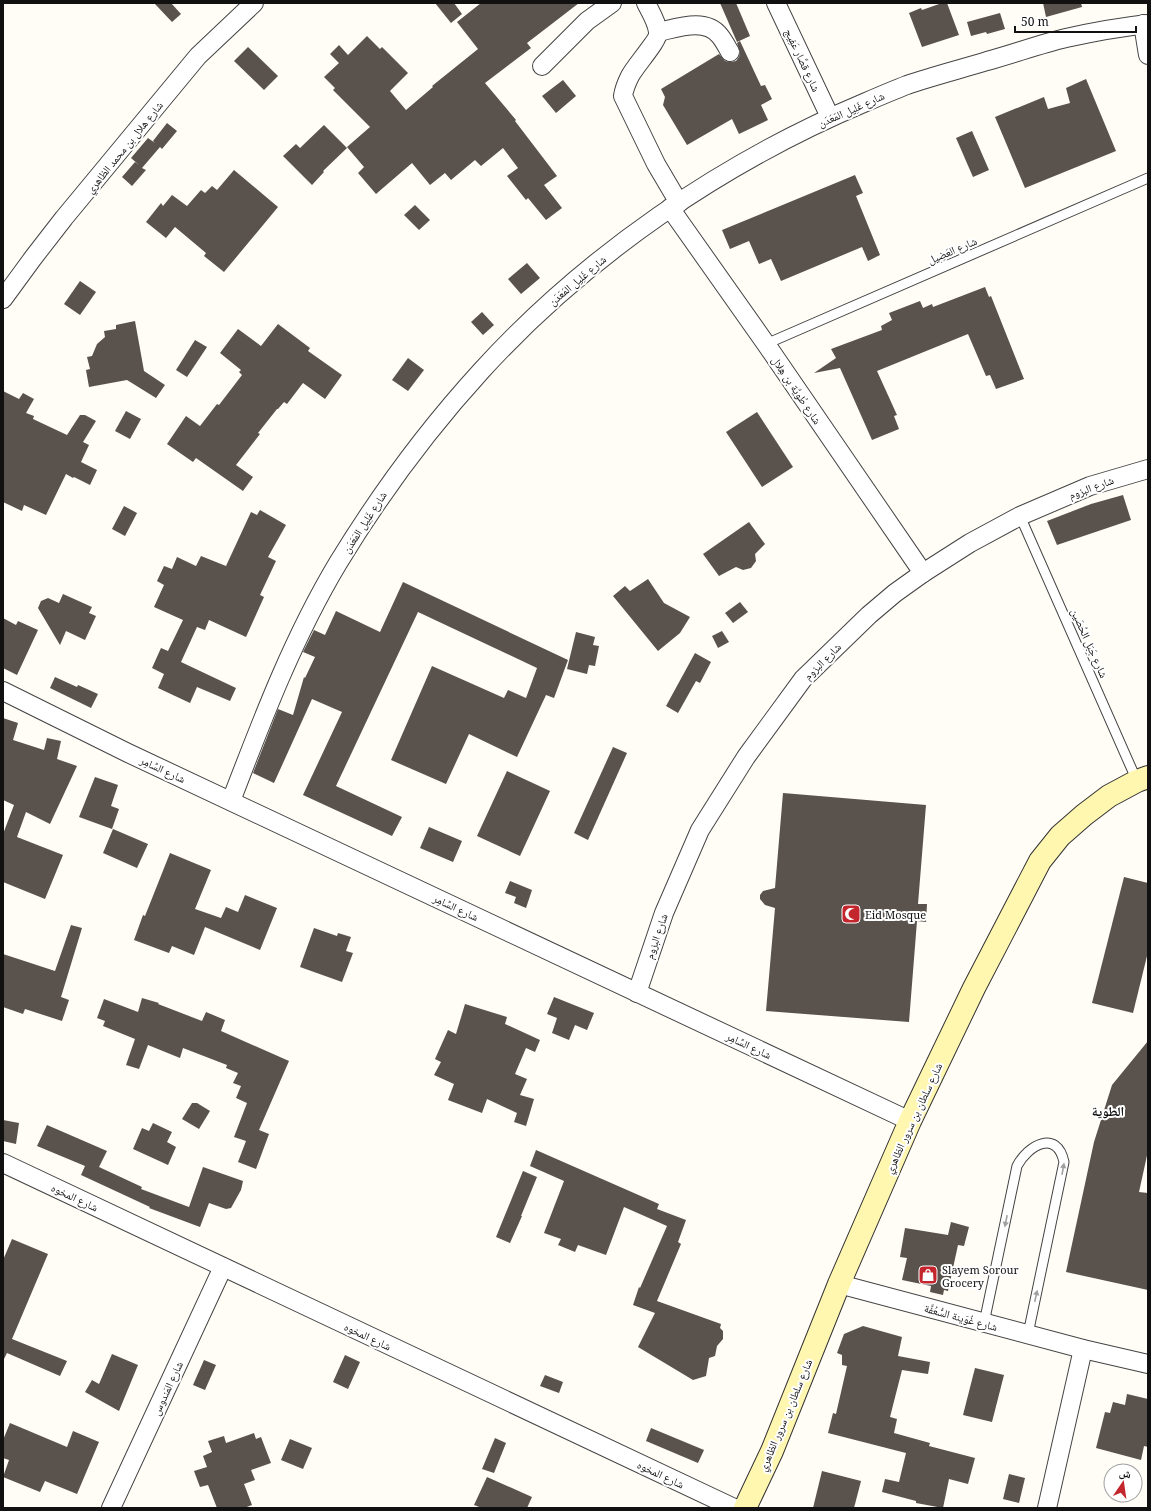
<svg xmlns="http://www.w3.org/2000/svg" width="1151" height="1511" font-family="'Noto Serif','Noto Naskh Arabic',serif">
<rect width="100%" height="100%" fill="#fffdf5"/>
<!-- building -->
<g fill="#5a524d">
<polygon points="154,3 171,3 181,14 172,22"/>
<polygon points="435,3 454,3 462,14 451,23"/>
<polygon points="481,3 579,3 527,43 531,48 485,83 516,120 515,121 557,176 544,185 562,208 546,220 528,198 526,200 507,176 518,168 503,148 481,166 475,160 451,180 445,173 430,185 412,163 376,194 358,173 364,167 347,147 370,127 333,90 335,88 324,77 339,63 330,54 339,45 348,55 367,36 380,49 382,47 408,73 390,91 406,110 433,87 432,86 478,49 457,22"/>
<polygon points="720,3 736,3 750,36 737,42"/>
<polygon points="942,3 947,3 959,35 922,47 909,13 921,8 922,10"/>
<polygon points="1043,3 1081,3 1082,7 1046,17"/>
<polygon points="1000,13 1005,29 987,34 986,32 971,36 967,22"/>
<polygon points="740,41 761,86 765,85 772,99 761,105 768,120 739,134 732,119 687,145 663,105 665,97 661,89 719,54 725,61 730,62 736,61 739,57 740,52 737,43"/>
<polygon points="248,47 278,76 264,90 234,61"/>
<polygon points="1086,79 1116,151 1025,188 995,117 1044,97 1048,109 1070,103 1066,88"/>
<polygon points="563,80 576,96 556,113 542,96"/>
<polygon points="167,123 177,131 162,149 160,147 142,168 146,170 132,186 122,177 135,162 139,165 131,158 148,138 155,143 153,141"/>
<polygon points="324,125 347,148 323,171 324,172 312,185 283,156 296,144 300,148"/>
<polygon points="972,131 989,170 973,177 956,138"/>
<polygon points="234,170 278,207 224,272 204,256 206,253 175,227 166,238 146,222 161,203 163,206 172,195 187,206 201,190 205,193 212,186 217,190"/>
<polygon points="855,175 863,193 856,196 880,255 868,261 862,247 781,281 771,259 759,264 749,241 730,249 722,230"/>
<polygon points="415,205 430,220 419,230 404,215"/>
<polygon points="527,263 540,278 521,294 508,279"/>
<polygon points="80,281 96,292 80,315 64,304"/>
<polygon points="985,287 989,297 991,296 1024,379 996,389 990,375 986,376 968,334 877,371 897,415 894,416 899,429 872,440 840,368 814,373 836,358 831,349 882,330 881,326 892,320 889,313 920,301 923,308 932,304 933,307"/>
<polygon points="482,312 494,325 483,335 471,322"/>
<polygon points="135,321 144,371 165,385 156,398 127,380 89,387 86,370 90,369 87,357 92,356 97,344 105,337 104,331 116,329 116,325"/>
<polygon points="278,324 310,348 308,351 342,375 325,399 303,383 287,404 284,402 278,409 277,409 258,433 260,434 236,465 253,477 243,491 196,458 193,462 167,444 186,416 200,426 217,404 219,405 242,375 239,372 241,370 220,353 238,329 261,346"/>
<polygon points="195,340 207,347 187,377 176,370"/>
<polygon points="408,358 424,370 408,391 392,380"/>
<polygon points="3,391 19,399 23,393 34,399 26,413 34,416 33,419 67,435 80,415 85,415 96,421 83,442 89,445 81,462 97,470 90,485 74,477 73,478 66,474 46,515 24,505 22,511 3,502"/>
<polygon points="126,411 141,419 130,439 115,431"/>
<polygon points="757,412 793,467 762,487 726,432"/>
<polygon points="1123,495 1131,520 1057,545 1047,521 1091,504"/>
<polygon points="124,506 137,513 125,536 112,529"/>
<polygon points="260,510 286,525 268,557 276,561 260,595 264,597 246,637 209,620 205,630 197,627 181,662 236,688 230,701 197,687 190,703 158,688 164,674 152,668 161,648 168,651 183,620 154,607 164,585 157,581 164,566 172,569 177,557 196,566 201,556 226,566 251,512 257,515"/>
<polygon points="749,522 765,544 755,554 756,561 751,568 743,570 736,567 719,576 703,554"/>
<polygon points="648,579 664,603 690,617 680,633 658,651 613,596 625,586 630,591"/>
<polygon points="403,582 568,660 554,698 546,695 517,757 469,734 446,784 391,760 432,666 504,698 508,690 526,698 537,668 418,612 336,786 402,817 392,836 303,795 342,712 312,699 274,783 253,773 278,709 293,715 304,677 305,678 315,657 303,652 314,630 325,635 336,611 380,632"/>
<polygon points="63,594 92,607 89,613 96,616 85,640 66,631 60,645 38,608 41,601 48,598 59,603"/>
<polygon points="740,602 748,612 733,623 725,613"/>
<polygon points="3,618 16,625 18,621 38,630 17,675 3,668"/>
<polygon points="722,631 729,642 718,648 712,636"/>
<polygon points="576,632 595,637 593,645 599,646 595,666 589,665 587,674 567,669"/>
<polygon points="695,653 711,662 700,683 696,681 678,713 666,706"/>
<polygon points="55,677 77,687 78,685 98,694 91,708 50,688"/>
<polygon points="3,718 18,723 13,740 44,750 47,738 61,741 57,759 77,766 50,824 26,812 17,837 63,855 45,899 3,882 3,834 14,805 3,800"/>
<polygon points="613,747 627,753 588,840 574,833"/>
<polygon points="507,771 550,791 520,856 477,836"/>
<polygon points="95,777 118,785 111,806 119,809 112,829 79,817"/>
<polygon points="783,793 926,805 918,904 927,904 926,922 917,921 909,1022 766,1011 775,908 765,905 760,899 760,895 763,891 775,888"/>
<polygon points="429,827 462,841 453,862 420,848"/>
<polygon points="113,829 148,844 137,868 103,853"/>
<polygon points="170,853 211,870 195,909 221,918 226,907 238,912 245,895 277,908 260,950 205,927 194,955 172,946 169,953 134,940 143,915 145,916"/>
<polygon points="1124,877 1148,883 1148,952 1133,1013 1092,1003"/>
<polygon points="510,881 532,890 526,908 514,903 516,897 505,893"/>
<polygon points="71,925 82,928 61,997 69,1000 62,1021 25,1009 23,1014 3,1007 3,954 55,971"/>
<polygon points="314,928 337,936 338,933 351,937 346,951 353,953 342,982 300,967"/>
<polygon points="554,997 594,1013 587,1030 575,1025 569,1040 552,1033 557,1018 547,1014"/>
<polygon points="142,998 159,1003 158,1004 202,1021 206,1012 225,1020 221,1031 289,1061 259,1130 269,1134 256,1169 238,1162 246,1141 234,1137 247,1103 236,1098 241,1086 233,1083 238,1073 226,1068 227,1065 183,1048 180,1058 148,1045 139,1069 126,1065 135,1039 103,1026 105,1021 97,1018 104,999 138,1012"/>
<polygon points="465,1004 507,1017 505,1024 540,1040 535,1052 526,1048 515,1074 527,1079 520,1095 534,1099 526,1126 514,1122 517,1113 487,1099 482,1113 448,1100 454,1084 434,1075 441,1062 435,1059 448,1030 456,1034"/>
<polygon points="1148,1041 1148,1151 1139,1192 1148,1193 1148,1290 1066,1272 1094,1142 1112,1085"/>
<polygon points="192,1103 197,1103 210,1111 199,1129 182,1119"/>
<polygon points="3,1120 19,1123 16,1144 3,1141"/>
<polygon points="153,1123 172,1132 167,1142 176,1147 168,1165 133,1149 142,1128 149,1131"/>
<polygon points="47,1125 107,1151 99,1167 142,1187 141,1189 189,1207 203,1167 243,1181 241,1190 231,1208 226,1209 209,1203 200,1227 149,1208 150,1207 81,1175 85,1166 37,1146"/>
<polygon points="536,1150 659,1204 657,1209 686,1220 678,1242 681,1244 657,1301 721,1324 720,1328 723,1331 723,1339 717,1346 715,1356 709,1358 706,1376 693,1380 638,1347 655,1313 633,1305 639,1287 640,1288 667,1226 624,1207 606,1255 578,1245 575,1252 558,1245 561,1239 544,1233 564,1181 530,1166"/>
<polygon points="523,1171 537,1177 521,1216 522,1216 510,1243 496,1237"/>
<polygon points="951,1222 969,1227 964,1246 958,1245 948,1291 944,1290 943,1295 930,1292 931,1286 902,1280 907,1258 900,1257 905,1228 948,1235"/>
<polygon points="12,1239 48,1254 12,1339 67,1361 60,1376 7,1353 3,1361 3,1260"/>
<polygon points="863,1326 902,1337 898,1356 930,1362 928,1374 902,1370 890,1417 897,1419 894,1433 930,1443 929,1446 975,1458 968,1484 949,1479 943,1508 916,1503 916,1501 882,1492 885,1479 899,1482 906,1453 828,1433 833,1413 836,1414 847,1366 842,1365 842,1355 837,1353 844,1334"/>
<polygon points="112,1354 138,1365 119,1411 85,1392 92,1380 99,1384"/>
<polygon points="345,1355 360,1362 348,1389 333,1382"/>
<polygon points="204,1360 216,1365 205,1390 193,1385"/>
<polygon points="975,1368 1004,1375 992,1422 963,1415"/>
<polygon points="545,1375 563,1382 559,1393 540,1386"/>
<polygon points="1127,1394 1148,1399 1148,1447 1144,1446 1141,1460 1096,1448 1105,1412 1110,1413 1113,1402 1125,1405"/>
<polygon points="10,1423 67,1447 73,1431 99,1442 77,1494 45,1481 40,1492 3,1477 9,1460 3,1458 3,1440"/>
<polygon points="651,1428 704,1450 698,1463 646,1441"/>
<polygon points="254,1433 256,1439 261,1437 271,1463 251,1470 255,1480 244,1484 252,1505 244,1508 217,1508 208,1485 200,1487 194,1471 207,1467 203,1456 212,1452 208,1441 224,1436 226,1443"/>
<polygon points="495,1438 506,1443 494,1473 482,1469"/>
<polygon points="290,1439 312,1448 303,1469 281,1460"/>
<polygon points="822,1471 861,1481 854,1508 813,1508"/>
<polygon points="1009,1474 1025,1478 1019,1503 1003,1499"/>
<polygon points="487,1477 532,1497 527,1508 482,1508 474,1505"/>
</g>
<g fill="none" stroke-linecap="round" stroke-linejoin="round">
<!-- lane casing -->
<g stroke="#444" stroke-width="11">
<g id="lane">
<polyline points="766,344 1148,178"/>
<polyline points="1020,516 1137,781"/>
<path d="M984 1323 1017 1166C1028 1145 1057 1129 1064 1162L1028 1334"/>
</g>
</g>
<!-- street casing -->
<g stroke="#444" stroke-width="20">
<g id="street">
<path d="M646 3C650 11 657 22 658 32 659 40 635 66 630 76 627 82 624 89 623 96L656 164 679 203"/>
<polyline points="776,3 830,117"/>
<polyline points="1143,24 1148,55"/>
<path d="M658 32C677 28 706 17 720 36 724 41 727 47 730 52"/>
<polyline points="542,66 587,21 612,3"/>
<polyline points="670,208 766,344 923,573"/>
<polyline points="3,299 33,258 64,218 198,56 254,3"/>
<polyline points="3,691 128,753 910,1121"/>
<path d="M231 801C262 720 293 638 338 563 380 494 428 429 482 370 587 255 723 162 866 102 880 96 894 90 907 85 933 76 961 69 987 61 1013 54 1040 44 1066 38 1093 32 1121 27 1148 24"/>
<polyline points="637,993 664,913 700,830 746,757 803,679 869,615 895,593 923,573 970,543 1020,516 1090,486 1148,469"/>
<polyline points="3,1163 734,1508"/>
<polyline points="839,1284 1083,1349 1148,1364"/>
<polyline points="111,1508 223,1267"/>
<polyline points="1047,1508 1083,1349"/>
</g>
</g>
<!-- secondary casing -->
<g stroke="#333" stroke-width="24">
<polyline id="secondary" points="745,1508 772,1451 839,1284 910,1121 974,988 1040,861 1060,836 1084,815 1109,796 1137,781 1148,777"/>
</g>
<!-- lane -->
<use href="#lane" stroke="#fff" stroke-width="9"/>
<!-- street -->
<use href="#street" stroke="#fff" stroke-width="18"/>
<!-- secondary -->
<use href="#secondary" stroke="#fff6b0" stroke-width="22"/>
</g>
<!-- one-way arrows -->
<defs><path id="oneway-solid" d="M-6-.8H1V-3.2L6.5 0L1 3.2V.8H-6Z"/></defs>
<g fill="#a0a0a0">
<use href="#oneway-solid" transform="translate(1063 1169) rotate(-80)"/>
<use href="#oneway-solid" transform="translate(1006 1221) rotate(101)"/>
<use href="#oneway-solid" transform="translate(1036 1296) rotate(-78)"/>
</g>
<!-- icons -->
<defs>
<g id="mosque-square" transform="scale(1)"><rect x="-9" y="-9" width="18" height="18" rx="4" fill="#c4262e" stroke="#fff"/><path d="M3.5-4.9A6 6 0 1 0 3.5 4.9A5 5 0 1 1 3.5-4.9Z" fill="#fff"/></g>
<g id="shop-square" transform="scale(1)"><rect x="-9" y="-9" width="18" height="18" rx="4" fill="#c4262e" stroke="#fff"/><path d="M-5-2.5h2.3a2.7 3.5 0 0 1 5.4 0H5L5.5 6h-11ZM-1.5-2.5h3a1.5 2.3 0 0 0-3 0Z" fill="#fff"/></g>
</defs>
<g fill-rule="evenodd">
<use href="#mosque-square" x="851" y="914"/>
<use href="#shop-square" x="928" y="1275"/>
</g>
<g text-anchor="middle" dominant-baseline="central" stroke-width="4" stroke-linejoin="round" paint-order="stroke">
<!-- street labels -->
<g font-size="11" fill="#111" stroke="#fff">
<text transform="translate(803 60) rotate(65)">شارع قصَّار عَفِيج</text>
<text transform="translate(851 109) rotate(-24)">شارع غَلِيل المَعَدَن</text>
<text transform="translate(124 147) rotate(-51)">شارع هلال بن محمد الظاهري</text>
<text transform="translate(952 250) rotate(-23)">شارع العَضِيل</text>
<text transform="translate(577 280) rotate(-40)">شارع غَلِيل المَعَدَن</text>
<text transform="translate(797 390) rotate(56)">شارع طُويَّة بن هِلال</text>
<text transform="translate(1091 487) rotate(-20)">شارع البزوم</text>
<text transform="translate(364 522) rotate(-57)">شارع غَلِيل المَعَدَن</text>
<text transform="translate(1090 643) rotate(66)">شارع جَبَل الحُصَين</text>
<text transform="translate(822 661) rotate(-45)">شارع البزوم</text>
<text transform="translate(163 769) rotate(25)">شارع السَّامِر</text>
<text transform="translate(456 907) rotate(25)">شارع السَّامِر</text>
<text transform="translate(656 936) rotate(-71)">شارع البزوم</text>
<text transform="translate(749 1045) rotate(25)">شارع السَّامِر</text>
<text transform="translate(913 1118) rotate(-65)">شارع سلطان بن سرور الظاهري</text>
<text transform="translate(75 1197) rotate(25)">شارع المخوه</text>
<text transform="translate(961 1317) rotate(15)">شارع غُوَينة السُّعُفَّة</text>
<text transform="translate(368 1336) rotate(25)">شارع المخوه</text>
<text transform="translate(167 1388) rotate(-65)">شارع المَندوس</text>
<text transform="translate(785 1415) rotate(-67)">شارع سلطان بن سرور الظاهري</text>
<text transform="translate(661 1474) rotate(25)">شارع المخوه</text>
</g>
<!-- poi labels -->
<g font-size="11" fill="#111" stroke="#fff" text-anchor="start">
<text x="865" y="914">Eid Mosque</text>
<text x="942" y="1269">Slayem Sorour<tspan x="942" dy="13">Grocery</tspan></text>
</g>
<!-- quarter labels -->
<g font-size="13" font-weight="bold" fill="#111" stroke="#fff">
<text x="1108" y="1111">الطوية</text>
</g>
</g>
<!-- border -->
<rect width="1151" height="1511" fill="none" stroke="#111111" stroke-width="8"/>
<!-- north arrow -->
<g transform="translate(1123 1483) rotate(13)"><circle r="19" fill="#ffffff" stroke="#a0a0a0"/>
<path d="M0-3L7 15L0 10L-7 15Z" fill="#c4262e"/>
<text y="-6" font-size="11" font-weight="bold" text-anchor="middle" fill="#111111">ش</text>
</g>
<!-- scale -->
<path d="M1015 26v6h121v-6" fill="none" stroke="#111111" stroke-width="2"/>
<text x="1021" y="26" font-size="12" fill="#111111" stroke="#ffffff" stroke-width="3" paint-order="stroke">50 m</text>
</svg>
